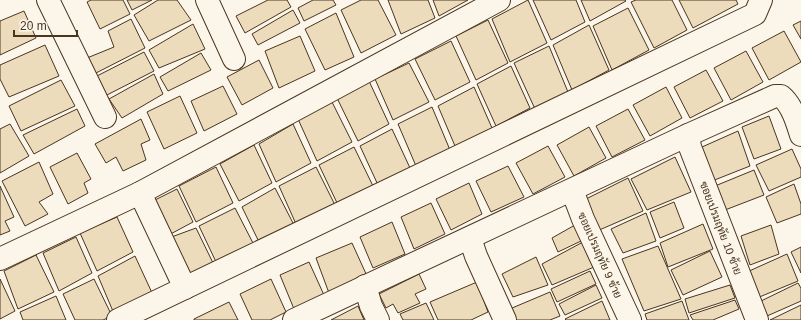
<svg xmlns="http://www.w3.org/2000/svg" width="801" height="320" font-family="Helvetica,Sarabun,sans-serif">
<rect width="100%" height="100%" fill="#fbf6e9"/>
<!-- building -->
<g fill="#ecdcbc" stroke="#4a3520">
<polygon points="91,0 123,0 130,14 100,29 87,2"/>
<polygon points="127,0 152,0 132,10"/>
<polygon points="158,0 177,0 191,20 149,41 134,15"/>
<polygon points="268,0 287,0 291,7 245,33 236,16"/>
<polygon points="313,0 333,0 336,5 304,21 298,8"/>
<polygon points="361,0 378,0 396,35 361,53 341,10"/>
<polygon points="388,0 428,0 435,18 401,34"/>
<polygon points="433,0 468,0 439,16"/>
<polygon points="528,0 547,43 510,62 492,19"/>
<polygon points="533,0 576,0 585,22 551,40"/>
<polygon points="581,0 625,0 626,1 590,21"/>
<polygon points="636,0 672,0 687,30 654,48 631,2"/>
<polygon points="679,0 736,0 738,4 693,28"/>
<polygon points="628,8 649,50 612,70 593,26"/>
<polygon points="293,10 300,23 258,45 252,34"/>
<polygon points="24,11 36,38 0,55 0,21"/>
<polygon points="336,13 354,57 325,70 305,29"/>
<polygon points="131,19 145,48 94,74 87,58 114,47 108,31"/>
<polygon points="488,20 508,63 476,80 456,36"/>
<polygon points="801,21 801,39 793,25"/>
<polygon points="193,24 205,49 159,68 149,50"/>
<polygon points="589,25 609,70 572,90 553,45"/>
<polygon points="784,31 801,62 769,80 752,48"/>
<polygon points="300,36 315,71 279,88 265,51"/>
<polygon points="451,41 470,82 435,100 415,59"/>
<polygon points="45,45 59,76 9,97 0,79 0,65"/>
<polygon points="549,46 568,92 535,109 514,63"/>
<polygon points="746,51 763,82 731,100 714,68"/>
<polygon points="144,52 154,71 103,97 93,78"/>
<polygon points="201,53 211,70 168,91 160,77"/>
<polygon points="259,60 273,88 242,105 227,77"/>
<polygon points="409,63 429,102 393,120 375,79"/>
<polygon points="511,66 530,108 496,126 477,84"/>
<polygon points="706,70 723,101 690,118 674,87"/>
<polygon points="154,74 163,94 122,118 109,99"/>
<polygon points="61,80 75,106 21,131 9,106"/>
<polygon points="369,81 389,124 358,141 337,98"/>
<polygon points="223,86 237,114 204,131 191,101"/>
<polygon points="474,87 492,128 455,146 438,106"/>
<polygon points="666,87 682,118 650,136 633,105"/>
<polygon points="180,96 197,133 164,149 147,112"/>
<polygon points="332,102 352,142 317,161 298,119"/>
<polygon points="432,107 450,150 416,166 398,124"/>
<polygon points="77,109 85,126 34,154 23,135"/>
<polygon points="628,109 645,140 612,157 596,126"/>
<polygon points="769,116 781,149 754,159 742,127"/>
<polygon points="141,119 150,140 141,144 146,160 123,171 116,157 106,163 95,144"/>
<polygon points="10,124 29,156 0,173 0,129"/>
<polygon points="293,124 311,163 276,182 259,144"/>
<polygon points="589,127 606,158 574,176 557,145"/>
<polygon points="392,129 410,168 378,185 360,146"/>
<polygon points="738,131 750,166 712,181 702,147"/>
<polygon points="254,145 272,183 239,201 220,164"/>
<polygon points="548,146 565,177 533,194 516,163"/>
<polygon points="354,147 373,186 338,205 319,165"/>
<polygon points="792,149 801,169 801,177 769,191 756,165"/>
<polygon points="77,153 91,179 84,183 88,193 68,204 50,167"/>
<polygon points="675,157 691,192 647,210 631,179"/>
<polygon points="39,162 53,194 39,202 48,214 25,226 2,181"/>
<polygon points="508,166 524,197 491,212 476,181"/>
<polygon points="216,167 233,203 196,222 179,186"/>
<polygon points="316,167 335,205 296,224 279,186"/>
<polygon points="754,170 764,195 725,210 715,186"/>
<polygon points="628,178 643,211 597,231 582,201"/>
<polygon points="469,183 482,214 451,230 436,199"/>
<polygon points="794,184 801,204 801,214 777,223 766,197"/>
<polygon points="0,186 14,217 5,221 10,231 0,235"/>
<polygon points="275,188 294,225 259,242 242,207"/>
<polygon points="177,189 193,222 165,237 149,203"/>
<polygon points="674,202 684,228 660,238 650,212"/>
<polygon points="431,203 445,234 414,249 401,217"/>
<polygon points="235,208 254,245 217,264 199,226"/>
<polygon points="646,213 656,241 623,253 611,229"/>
<polygon points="117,217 133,252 97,271 80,233"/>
<polygon points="392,222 405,254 373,268 360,237"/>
<polygon points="703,224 713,249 668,267 660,243"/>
<polygon points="575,225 581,241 558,252 552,238"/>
<polygon points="771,225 779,254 750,265 741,236"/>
<polygon points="196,228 214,265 185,280 166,239"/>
<polygon points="76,237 92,273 59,291 43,253"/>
<polygon points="583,242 594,267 552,285 542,264"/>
<polygon points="352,243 367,276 329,293 316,258"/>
<polygon points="658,246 681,299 644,311 622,259"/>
<polygon points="801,247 801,273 791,252"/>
<polygon points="710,251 722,277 683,295 671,270"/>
<polygon points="787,254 798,281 757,298 747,272"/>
<polygon points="36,255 54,292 18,309 4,271"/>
<polygon points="135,256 153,295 115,316 98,276"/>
<polygon points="536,257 548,285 513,297 502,274"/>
<polygon points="309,262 324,295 294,309 280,275"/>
<polygon points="590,271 596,284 557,302 551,289"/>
<polygon points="419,274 426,289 415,294 420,303 398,313 393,304 386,308 379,294"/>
<polygon points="0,279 15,311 0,319"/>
<polygon points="94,279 112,316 103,320 75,320 63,294"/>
<polygon points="271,279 286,312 270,320 252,320 240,294"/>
<polygon points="477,282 488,312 471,320 438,320 430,302"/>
<polygon points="798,283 801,288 801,301 767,316 761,301"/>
<polygon points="596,285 602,298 565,315 559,304"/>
<polygon points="730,285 735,298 689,313 685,299"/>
<polygon points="550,292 560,316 550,320 510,320 505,311"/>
<polygon points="56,296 66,320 23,320 20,312"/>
<polygon points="735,300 739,309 713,320 693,320 690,315"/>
<polygon points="602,301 610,320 566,320 565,319"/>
<polygon points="682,301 689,320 647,320 645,314"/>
<polygon points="229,302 238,320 194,320 194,319"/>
<polygon points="426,303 434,320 403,320 400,314"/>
<polygon points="801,305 801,320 770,320"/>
<polygon points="358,306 364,320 331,320"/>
</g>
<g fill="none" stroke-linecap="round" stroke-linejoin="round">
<!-- minor casing -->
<g stroke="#4a3520" stroke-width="24">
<g id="minor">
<polyline points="48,0 105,117"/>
<polyline points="207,0 234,59"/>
<polyline points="688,135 690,147 757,320"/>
<polyline points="572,190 583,219 630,320"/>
<polyline points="140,193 185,288"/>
<polyline points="470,238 476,256 505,320"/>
<polyline points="0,259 140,193 499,0"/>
<polyline points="365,286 371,306 378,320"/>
<polyline points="118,320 755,14 761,0"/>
<path d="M294 320 688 135 775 96H781C792 105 797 122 801 135"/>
</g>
</g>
<!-- minor -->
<use href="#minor" stroke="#fbf6e9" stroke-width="22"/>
</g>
<g text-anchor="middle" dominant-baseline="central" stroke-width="3" stroke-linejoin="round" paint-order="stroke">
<!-- street labels -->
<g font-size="11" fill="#4a3520" stroke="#fbf6e9">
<text transform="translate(721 228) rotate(69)">ซอยเปรมฤทัย 10 ซ้าย</text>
<text transform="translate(600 255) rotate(66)">ซอยเปรมฤทัย 9 ซ้าย</text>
</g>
</g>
<!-- scale -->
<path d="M14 30v6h63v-6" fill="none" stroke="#4a3520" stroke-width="2"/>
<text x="20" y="30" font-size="12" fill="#4a3520" stroke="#fbf6e9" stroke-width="3" paint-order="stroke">20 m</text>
</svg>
